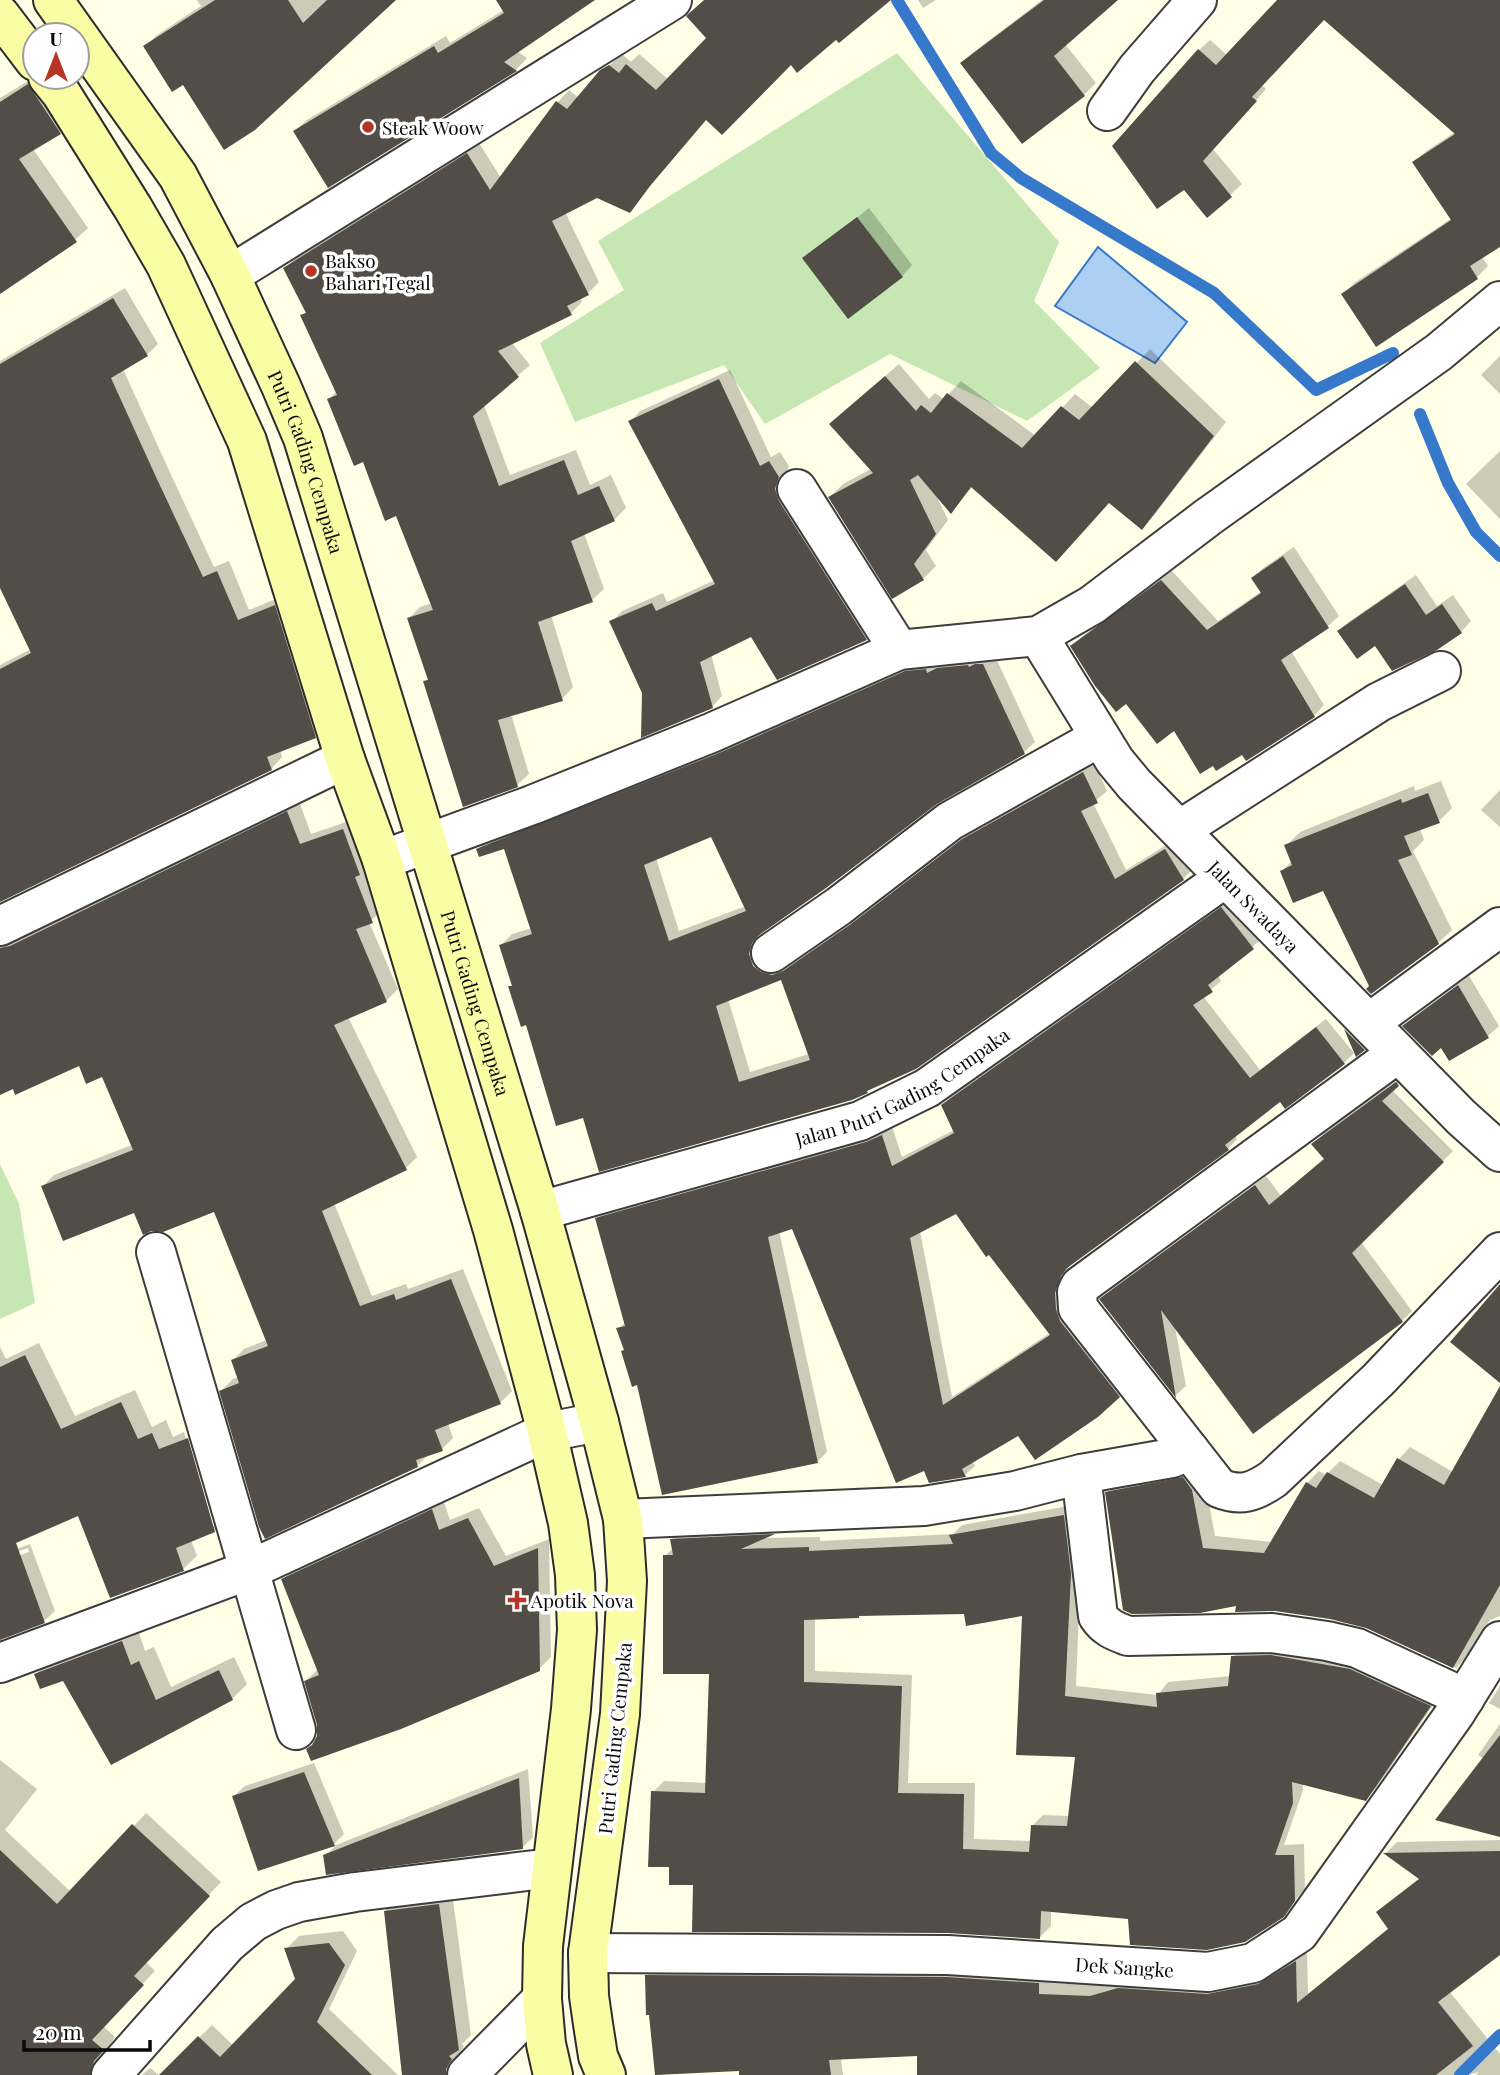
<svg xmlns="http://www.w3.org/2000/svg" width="1500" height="2075" font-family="'Playfair Display',serif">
<rect width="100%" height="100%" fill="#fffee7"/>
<!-- green -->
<g fill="#c6e7b3">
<polygon points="897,53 1059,242 1034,301 1100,368 1027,421 890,354 765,424 724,365 575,422 540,343 624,290 598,241"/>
<polygon points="0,1164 19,1204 35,1303 0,1319"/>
</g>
<!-- water -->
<polygon fill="#aecff4" stroke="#3679ca" stroke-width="2" points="1098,247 1187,322 1155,363 1055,306"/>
<!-- shadow -->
<g fill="#0003" fill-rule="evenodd">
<polygon points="197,0 394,0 183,82 145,47 157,35 201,6"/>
<polygon points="498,0 592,0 517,51 527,58 516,70 329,186 295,131 307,120 446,36 450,43 504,10"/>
<polygon points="705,0 888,0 836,38 791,63 707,118 629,211 597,196 565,212 599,282 587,294 580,297 582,302 571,313 512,343 530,365 484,405 510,475 576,450 590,485 611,475 626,508 614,520 584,533 604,589 592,600 551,615 573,687 562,699 511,714 529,774 517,785 425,682 429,678 409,618 420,607 432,603 397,514 329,399 337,391 302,316 307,311 285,268 297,257 479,143 501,178 558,102 569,90 579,98 602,72 622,54 631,62 639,54 668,79 708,38"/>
<polygon points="918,0 936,0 923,8"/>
<polygon points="1042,0 1116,0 1065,44 1096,83 1084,95 962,63 975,51"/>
<polygon points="1279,0 1500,0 1500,245 1482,257 1488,266 1477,277 1376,344 1343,294 1354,283 1452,218 1414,163 1425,152 1455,132 1324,18 1262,85 1266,89 1213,149 1242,184 1207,216 1184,188 1199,50 1210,40 1227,55"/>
<polygon points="35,77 72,120 60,132 33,149 88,228 75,240 0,292 0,98"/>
<polygon points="869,208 912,265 902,276 805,259"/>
<polygon points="125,288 158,344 147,355 123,369 167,466 214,567 229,561 249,610 286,595 326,725 315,736 280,750 282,757 271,769 0,900 0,665 31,649 0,584 0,361"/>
<polygon points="1150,349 1226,422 1155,514 1142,527 1110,502 973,486 951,511 937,497 948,520 926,550 936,566 923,579 830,497 843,484 871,469 845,411 899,364 929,399 935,393 944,399 961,381 1036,436 1075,394 1093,408"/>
<polygon points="1500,356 1500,394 1481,375"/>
<polygon points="730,370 771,457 780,452 789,466 785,478 876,629 866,639 752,635 711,654 722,696 712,707 643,693 612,622 622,611 663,593 667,602 715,580 630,422 640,411"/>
<polygon points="1500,451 1500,519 1466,484"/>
<polygon points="1294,547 1339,616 1328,626 1291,651 1324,705 1314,716 1243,752 1174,729 1127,702 1072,647 1083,636 1172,571 1218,621 1262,591 1253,578 1263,568"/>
<polygon points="1416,575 1437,606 1453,595 1471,621 1461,632 1375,644 1339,631 1350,621"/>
<path d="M994 654 1035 742 1024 752 936 802 762 931 759 942 784 965 796 961 864 914 975 829 1094 762 1107 791 1093 803 1126 870 1176 839 1194 868 1183 879 867 1091 584 1116 527 1023 510 987 514 983 501 945 512 934 532 928 505 847 478 849 489 838 917 661ZM712 835 746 906 679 931 656 858ZM782 978 809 1054 750 1072 728 999Z"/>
<polygon points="1441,781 1452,808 1439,821 1420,829 1424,840 1413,851 1452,930 1438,943 1371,986 1324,889 1282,871 1292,861 1286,846 1300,832 1414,786 1415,791"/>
<polygon points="1500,790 1500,827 1481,810"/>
<polygon points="299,801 311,834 355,819 383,910 369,922 398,989 386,1001 348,1017 417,1157 406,1168 334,1203 372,1296 406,1284 408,1289 463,1269 512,1391 500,1403 448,1423 453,1438 442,1449 429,1454 417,1466 221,1391 233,1379 239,1377 233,1360 244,1349 267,1340 215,1209 135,1210 43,1186 54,1175 132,1145 103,1075 80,1064 0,1093 0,933"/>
<path d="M1232 899 1263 938 1218 975 1221 981 1203 996 1260 1070 1326 1019 1354 1053 1344 1063 1280 1099 1235 1135 1237 1139 1228 1149 1070 1264 1064 1282 1129 1386 1119 1396 1018 1433 973 1462 975 1466 965 1475 793 1227 779 1231 827 1452 817 1462 638 1383 618 1329 626 1322 597 1219 607 1209 892 1126 902 1157 954 1130 943 1105 953 1095ZM956 1212 1050 1333 952 1397 920 1231Z"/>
<polygon points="1469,976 1499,1026 1488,1036 1450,1059 1442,1046 1405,1026 1415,1016"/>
<polygon points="1407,1073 1408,1074 1392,1090 1453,1151 1361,1242 1412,1311 1402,1321 1175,1327 1186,1386 1176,1395 1102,1299 1112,1289 1266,1176 1281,1196 1325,1158 1314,1144 1324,1133"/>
<polygon points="39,1343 75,1416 135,1390 152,1427 166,1420 173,1437 184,1432 212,1526 215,1526 188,1431 201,1426 228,1517 214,1531 191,1540 197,1556 183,1569 79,1514 0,1527 0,1347 6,1359"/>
<polygon points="1500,1389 1500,1616 1490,1620 1468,1656 1456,1668 1367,1626 1331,1618 1238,1604 1107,1493 1119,1480 1195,1466 1204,1477 1215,1536 1273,1542 1307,1483 1319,1471 1326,1475 1340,1461 1383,1485 1398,1460 1410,1447 1453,1472"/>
<polygon points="443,1499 450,1520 479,1508 506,1556 549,1539 551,1657 539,1669 316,1741 319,1736 319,1724 306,1681 318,1669 283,1580 295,1568"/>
<path d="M1074 1505 1081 1562 1076 1686 1158 1695 1168 1682 1231 1676 1233 1657 1244 1645 1361 1658 1440 1695 1376 1788 1365 1799 1303 1783V1790L1284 1845 1304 1844 1305 1889 1282 1916 1129 1917 1051 1910V1926L1040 1937 695 1884 671 1866 653 1792 664 1781 707 1783 711 1672 665 1556 673 1548 672 1539 683 1529 782 1524 774 1533 762 1538 820 1537V1541L953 1534 962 1525ZM966 1613 1024 1614 1077 1756 1070 1816 1043 1815 1032 1826V1841L974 1839 975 1783H908L912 1675 815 1671V1618L859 1617 861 1614Z"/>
<polygon points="30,1544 55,1611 44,1621 1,1637 0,1562 29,1552 28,1548 0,1558 0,1555"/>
<polygon points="137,1627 145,1651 154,1647 171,1687 234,1657 247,1684 232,1699 112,1763 64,1679 36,1674 51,1660"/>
<polygon points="1500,1686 1500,1709 1489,1703"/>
<polygon points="1500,1724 1500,1835 1484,1759 1478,1755"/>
<polygon points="0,1760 37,1789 5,1830 71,1892 146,1813 221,1882 146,1962 155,1971 103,2026 115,2037 102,2055 102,2068 107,2075 0,2075"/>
<polygon points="314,1763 344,1834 334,1844 234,1796 245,1786"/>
<polygon points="528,1769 533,1837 522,1848 325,1856 336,1845"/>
<polygon points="1500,1840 1500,1951 1449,1991 1500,2054 1500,2075 1476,2075 1479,2072 1468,2075 919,2075 919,2054 841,2058 843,2075 741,2075 740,2069 656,2075 646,1976 658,1964 1050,1972 1050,1983 1103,1985 1131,1977 1271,1973 1307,1951 1308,1994 1390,1927 1378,1912 1420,1878 1386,1853 1397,1842"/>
<polygon points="452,1892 471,2035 462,2044 464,2046 458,2056 458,2068 463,2075 402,2075 385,1911 398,1898"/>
<polygon points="343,1931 357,1951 329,2009 398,2075 162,2075 212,2025 234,2046 297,1980 286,1949 299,1936"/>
<polygon points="150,2068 159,2075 142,2075"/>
</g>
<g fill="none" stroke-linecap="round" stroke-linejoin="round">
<!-- stream -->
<g stroke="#3679ca" stroke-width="12">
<polyline points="897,0 991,153 1021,178 1214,293 1316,390 1393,353"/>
<polyline points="1420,414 1448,483 1476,532 1500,556"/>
<polyline points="1460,2075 1500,2035"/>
</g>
</g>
<!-- building -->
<g fill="#524d47" fill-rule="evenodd">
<polygon points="215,0 288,0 303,23 327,0 396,0 255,130 224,150 183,85 172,92 143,46"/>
<polygon points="496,0 595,0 504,62 517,71 328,188 293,131 434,46 438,53 504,13"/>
<polygon points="704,0 891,0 839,43 836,40 797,73 791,65 722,135 706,120 650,186 630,213 597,198 552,221 589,295 567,306 572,315 498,351 519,377 473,416 499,486 564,460 578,495 599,486 615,521 571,541 593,602 538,622 563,701 498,720 518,787 463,807 423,681 428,680 407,618 433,610 396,516 385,521 363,462 354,466 327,399 337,395 300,315 306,313 283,268 467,153 490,190 556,101 567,109 600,70 609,65 619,73 626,64 656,90 706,38 686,16"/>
<polygon points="1044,0 1118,0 1054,56 1085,96 1022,144 960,63"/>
<polygon points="1277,0 1500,0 1500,247 1470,266 1478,279 1376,347 1341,294 1451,220 1412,162 1455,134 1324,20 1252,97 1257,101 1203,161 1232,197 1207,218 1184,190 1157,209 1112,146 1198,49 1216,65"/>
<polygon points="28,84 61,134 19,159 77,242 0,294 0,102"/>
<polygon points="857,217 903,277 848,319 802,258"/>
<polygon points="113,298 148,356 111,378 156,477 203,577 217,571 238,620 275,605 316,738 267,757 272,770 0,902 0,669 31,653 0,588 0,364"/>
<polygon points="1135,361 1214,436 1142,530 1109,503 1056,562 971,487 951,514 918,475 910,480 936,534 914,564 924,580 892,599 828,497 873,473 829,424 885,376 916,411 921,405 931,413 947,393 1022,448 1061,406 1079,420"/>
<polygon points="719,379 760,466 769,461 779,477 775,489 779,501 867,640 777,680 751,637 700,662 713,708 641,738 642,693 609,621 652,603 656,611 715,584 628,421"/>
<polygon points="1283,556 1329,628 1281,660 1315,717 1246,761 1242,755 1216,771 1213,766 1200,774 1174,731 1157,744 1126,704 1116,712 1095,686 1070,646 1161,580 1207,630 1261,593 1251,578"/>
<polygon points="1405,584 1426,615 1442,604 1462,633 1437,650 1392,671 1375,646 1357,659 1337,631"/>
<path d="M975 664H983L1025 754 937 804 826 888 759 935 752 943 749 954 753 966 761 972 772 975 783 971 851 924 962 839 1083 772 1098 803 1081 811 1115 879 1165 849 1184 880 916 1069 867 1091 868 1093 852 1100 599 1172 583 1118 556 1126 526 1025 521 1027 508 986H512L499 945 532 934 504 849 479 857 476 849 719 753 905 671 926 669 927 673 937 668 968 665 969 667ZM711 837 746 911 669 941 644 865ZM781 980 810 1060 739 1082 716 1006Z"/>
<polygon points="1428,793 1440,823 1404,836 1412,855 1398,860 1439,944 1371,994 1366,989 1369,986 1323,891 1293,903 1280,871 1292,865 1284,845 1401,799 1402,803"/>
<polygon points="287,811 300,844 343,829 360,875 355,877 373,923 356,929 387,1002 334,1025 407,1170 322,1211 360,1306 394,1294 396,1300 451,1279 501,1404 435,1430 443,1451 416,1460 418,1467 265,1539 259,1527 219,1391 239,1383 231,1360 268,1346 214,1212 163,1232 151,1231 143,1235 134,1213 63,1241 41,1186 133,1150 102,1077 86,1084 79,1066 15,1095 13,1089 0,1095 0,948 10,946"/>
<path d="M1221 907 1254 949 1208 985 1213 992 1193 1005 1250 1078 1316 1027 1345 1064 1285 1109 1280 1102 1225 1145 1229 1150 1067 1268 1061 1276 1055 1293 1056 1309 1060 1321 1120 1397 1098 1417 1035 1460 1018 1436 962 1469 966 1477 929 1483 924 1471 896 1483 792 1229 768 1237 818 1463 662 1495 637 1385 632 1387 621 1351 624 1350 616 1328 625 1326 595 1218 866 1142 882 1135 892 1166 954 1133 941 1105ZM956 1214 986 1257 989 1255 1050 1335 943 1405 910 1238Z"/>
<polygon points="1458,985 1489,1038 1449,1061 1441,1048 1432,1056 1402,1026"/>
<polygon points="1344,1029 1365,1050 1356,1057"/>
<polygon points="1396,1082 1399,1086 1382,1101 1444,1162 1352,1253 1403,1322 1253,1434 1161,1310 1176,1398 1099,1299 1255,1185 1269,1205 1324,1159 1311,1144"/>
<polygon points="1500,1284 1500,1383 1450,1342"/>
<polygon points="25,1355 61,1429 121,1402 138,1439 152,1433 159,1449 188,1438 215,1532 176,1548 184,1571 110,1598 78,1516 16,1543 45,1623 0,1640 0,1367"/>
<polygon points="1500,1386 1500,1585 1453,1668 1366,1628 1330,1619 1275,1611 1235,1612 1236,1606 1200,1613 1132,1614 1123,1610 1105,1492 1183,1477 1192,1490 1203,1548 1264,1553 1306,1482 1316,1488 1327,1472 1374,1498 1397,1458 1444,1485"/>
<polygon points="432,1509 439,1530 468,1518 494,1566 538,1548 540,1671 401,1729 311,1761 306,1749 312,1745 317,1736 317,1725 304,1681 319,1675 281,1579"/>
<path d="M1064 1515 1071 1574 1065 1696 1157 1707 1156 1693 1228 1686 1231 1656 1271 1655 1350 1669 1431 1706 1366 1801 1292 1782 1293 1803 1275 1855H1294L1295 1901 1284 1917 1245 1942 1207 1950 1130 1945 1128 1919 1041 1911 1040 1939 948 1933 692 1932 693 1885H669V1867H648L651 1791 705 1793 709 1674H663V1555H673L670 1539 775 1534 741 1549 809 1547V1551L953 1544 949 1535ZM964 1614 966 1626 1022 1616 1016 1755 1075 1757 1067 1826 1031 1825 1029 1852 963 1849 964 1794 898 1793 902 1686 804 1682V1620L859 1618V1616Z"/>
<polygon points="122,1641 131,1665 139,1661 156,1700 219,1670 233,1700 111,1765 63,1681 40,1689 34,1674"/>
<polygon points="1500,1735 1500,1837 1435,1820"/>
<polygon points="304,1772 335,1846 258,1871 232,1796"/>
<polygon points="519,1778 523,1849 326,1875 323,1855"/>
<polygon points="132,1824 210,1896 134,1976 144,1985 92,2040 104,2050 94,2061 90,2075 0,2075 0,1850 57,1904"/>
<polygon points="1500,1851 1500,1955 1438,2002 1473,2046 1436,2075 917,2075 917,2056 829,2060 831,2075 739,2075 739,2071 655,2075 649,2015 646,2015 645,1975 947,1977 1039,1983 1039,1994 1090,1996 1118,1988 1207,1994 1258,1984 1296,1961 1297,2003 1388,1929 1376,1912 1419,1879 1383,1853"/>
<polygon points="439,1904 459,2050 449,2056 452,2059 446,2069 446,2075 402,2075 384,1911"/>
<polygon points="329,1943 345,1965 317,2022 372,2075 159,2075 198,2036 220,2057 295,1979 284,1948"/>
</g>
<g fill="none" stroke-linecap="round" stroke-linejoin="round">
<!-- street casing -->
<g stroke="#3d3d3d" stroke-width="42">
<g id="street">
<polyline points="1107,111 1137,69 1197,0"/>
<polyline points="230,275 672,0"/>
<polyline points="797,489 899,650"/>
<path id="s1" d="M1038 636 1115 761 1134 784 1461 1117 1500 1152"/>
<polyline points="1181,829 1379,702 1441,671"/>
<polyline points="382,860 532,805 711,733 899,650 1038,636 1092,605 1208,517 1439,352 1500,301"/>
<polyline points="0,926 345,759"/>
<polyline points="771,953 839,906 950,821 1100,737"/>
<polyline points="1369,1023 1500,927"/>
<path d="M1398 1053 1080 1286 1077 1292 1078 1308 1219 1488C1241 1497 1254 1492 1273 1479L1378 1380 1500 1252"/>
<path id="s2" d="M540 1211 860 1121 927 1088 1225 878"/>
<polyline points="156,1252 296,1730"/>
<path d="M1081 1474 1098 1616C1106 1628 1115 1631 1128 1636L1272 1633 1327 1641 1357 1648 1465 1698"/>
<polyline points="623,1519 924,1506 1015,1491 1081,1474 1172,1458 1190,1451"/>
<polyline points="0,1663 249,1570 547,1432 599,1422"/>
<path id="s3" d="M588 1953 948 1955 1208 1972 1253 1963 1299 1933 1456 1712 1500 1641"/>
<polyline points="111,2075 227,1944 253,1922 276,1910 299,1902 355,1892 551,1868"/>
<polyline points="467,2075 542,1999"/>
</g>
</g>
<!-- secondary casing -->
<g stroke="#2c2c2c" stroke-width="42">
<g id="secondary">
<path id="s4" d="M53 0 178 176 230 275 281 386 303 438 540 1211 599 1422 623 1519 627 1581 620 1714 588 1953 589 1996 593 2024 598 2056 606 2075"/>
<polyline points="0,15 35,61"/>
<polyline points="48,77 61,93 133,208 166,265 247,441 345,759 382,860 493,1230 547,1432 568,1523 575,1575 577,1630 571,1709 543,1946 542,1999 546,2044 553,2075"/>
</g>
</g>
<!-- street -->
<use href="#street" stroke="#fff" stroke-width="38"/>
<!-- secondary -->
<use href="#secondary" stroke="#fafda4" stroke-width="38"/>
</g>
<!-- markers -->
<g fill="#b63526" stroke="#fff" stroke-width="2.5">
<circle cx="368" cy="127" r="7"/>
<circle cx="311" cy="271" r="7"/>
<path d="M513.5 1589.5h7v7h7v7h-7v7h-7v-7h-7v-7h7z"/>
</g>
<g text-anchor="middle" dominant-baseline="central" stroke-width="7" stroke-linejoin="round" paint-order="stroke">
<!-- poi labels -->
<g font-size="19" fill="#0a0a0a" stroke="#fff" text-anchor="start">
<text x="382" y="127">Steak Woow</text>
<text x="325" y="260">Bakso<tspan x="325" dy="22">Bahari Tegal</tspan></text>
<text x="531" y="1600">Apotik Nova</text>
</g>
<!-- street labels -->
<g font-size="19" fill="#0a0a0a" stroke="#fff">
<text stroke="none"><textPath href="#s4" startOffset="530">Putri Gading Cempaka</textPath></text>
<text stroke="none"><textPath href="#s1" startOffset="348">Jalan Swadaya</textPath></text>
<text stroke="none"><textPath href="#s4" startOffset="1097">Putri Gading Cempaka</textPath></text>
<text stroke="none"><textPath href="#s2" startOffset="385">Jalan Putri Gading Cempaka</textPath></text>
<text transform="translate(614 1738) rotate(-84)">Putri Gading Cempaka</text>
<text stroke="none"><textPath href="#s3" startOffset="537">Dek Sangke</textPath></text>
</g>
</g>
<!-- north arrow -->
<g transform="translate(56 56)"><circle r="33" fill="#ffffff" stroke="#9d9d9d" stroke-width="2"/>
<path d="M0-5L12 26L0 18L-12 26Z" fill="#b63526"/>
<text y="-10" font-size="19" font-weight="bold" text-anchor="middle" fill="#0a0a0a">U</text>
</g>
<!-- scale -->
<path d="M24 2040v10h126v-10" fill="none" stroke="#0a0a0a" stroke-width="3.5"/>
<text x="35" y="2040" font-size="21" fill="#0a0a0a" stroke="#ffffff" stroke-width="5" paint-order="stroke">20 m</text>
</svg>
